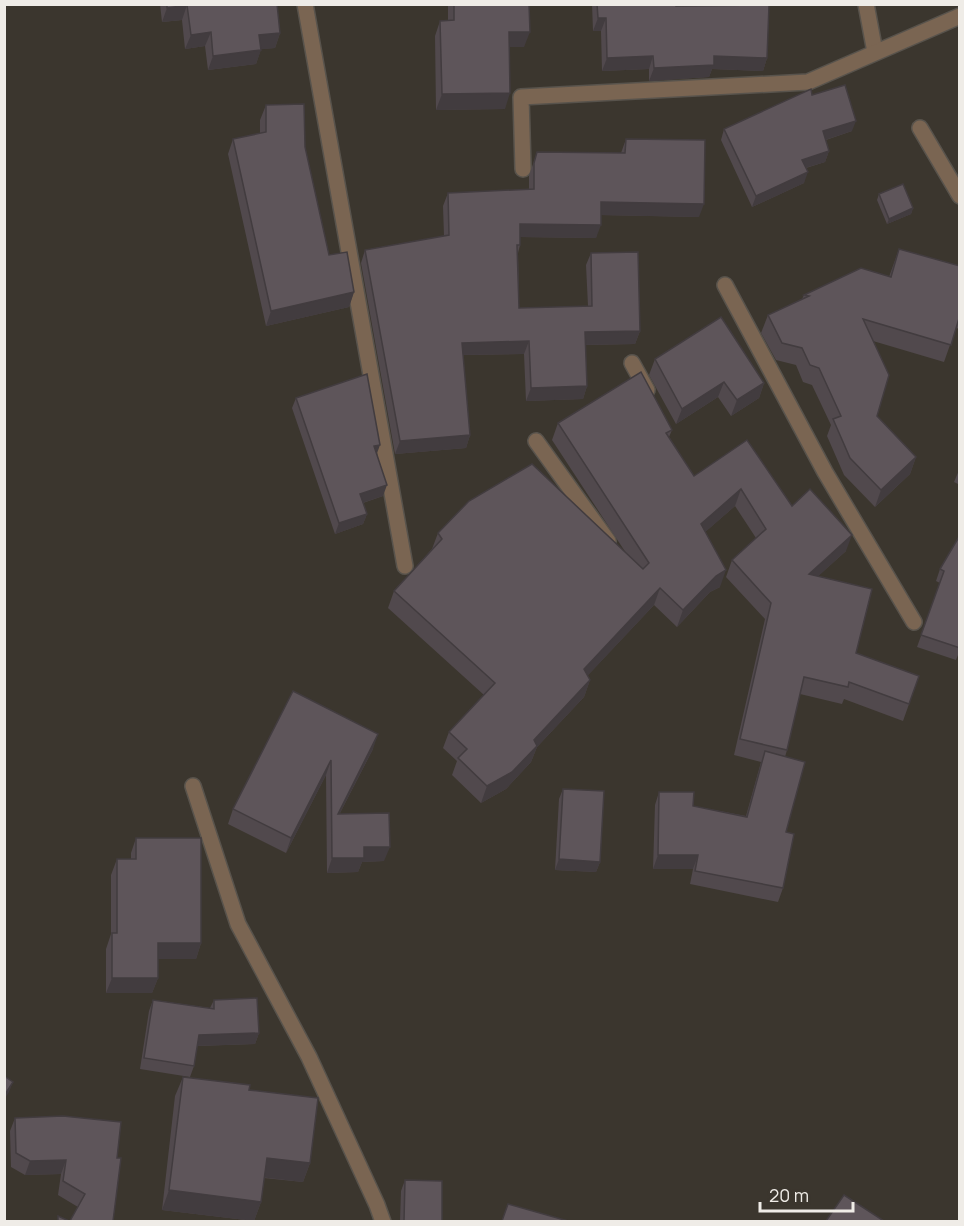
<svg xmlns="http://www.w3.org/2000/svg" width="964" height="1226" font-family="Manrope,sans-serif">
<rect width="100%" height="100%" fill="#3b362e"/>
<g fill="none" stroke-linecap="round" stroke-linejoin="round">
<!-- minor casing -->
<g stroke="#58534c" stroke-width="18">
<g id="minor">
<path d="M305 4C337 192 373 379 405 566"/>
<polyline points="866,4 875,52"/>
<polyline points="920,128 960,196"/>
<polyline points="523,169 521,97 808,82 960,16"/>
<polyline points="725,285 825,472 914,622"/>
<polyline points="632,363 647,390"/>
<polyline points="536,441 608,541"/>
<polyline points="193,786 238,924 309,1057 377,1205 383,1222"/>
</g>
</g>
<!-- minor -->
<use href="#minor" stroke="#7a6552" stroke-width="15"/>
</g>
<!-- wall -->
<g fill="#51494d">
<polygon points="160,4 277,4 280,33 275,48 261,49 256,64 208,70 205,46 185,49 182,20 162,22"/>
<polygon points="448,4 529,4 524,47 509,47 505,109 436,110 435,36 440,21 448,20"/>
<polygon points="592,4 676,4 676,6 767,58 763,71 712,69 709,77 649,81 649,69 602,71 601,31 593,31"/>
<polygon points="812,95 852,131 826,140 829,151 825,162 806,168 804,183 752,207 721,140 724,129"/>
<polygon points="266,105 305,147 329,255 354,292 349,307 266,326 228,154 233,139 260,133 260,120"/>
<polygon points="626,139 699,217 601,215 596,238 520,237 520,245 518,253 519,308 588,306 586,265 591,253 640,331 635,344 585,345 587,386 583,399 526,401 524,354 463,355 470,435 466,448 395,454 361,263 365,250 444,236 443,206 448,193 529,190 529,176 537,152 621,153"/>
<polygon points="879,194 913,208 911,214 887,224 877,200"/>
<polygon points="899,249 960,266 960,329 956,328 944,362 873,341 877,416 916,457 910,474 875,507 844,475 827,436 831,425 812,385 803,382 796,365 776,360 761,333 768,315 802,299 804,295 889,277"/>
<polygon points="655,359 764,383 759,398 731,416 718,397 676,424 649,375"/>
<polygon points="296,398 377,453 383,496 363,503 367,514 363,524 335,534 292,408"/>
<polygon points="558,423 672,430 669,437 694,476 792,506 846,551 818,576 856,653 919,676 903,721 844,699 842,704 800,694 787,750 785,757 786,832 783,888 778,902 690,884 693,869 653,869 655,805 659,792 693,806 746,816 761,762 734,755 765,619 726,577 732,560 756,538 735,506 705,532 720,587 710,592 677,627 654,605 587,676 590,680 584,697 537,747 531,762 506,789 481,803 452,775 457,761 443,748 449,732 484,695 388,608 394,591 432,549 438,533 626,553 552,440"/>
<polygon points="960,468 960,485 954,482"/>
<polygon points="960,535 960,650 956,660 917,647 940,583 936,581 940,569"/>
<polygon points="293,691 373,749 340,813 384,861 362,862 358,872 327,873 326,775 286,853 228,824 233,809"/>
<polygon points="563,789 600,862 596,872 555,870 559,799"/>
<polygon points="136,838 201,943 196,959 158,959 158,978 152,993 106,993 106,949 111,934 111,875 117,859 131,859 131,853"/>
<polygon points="153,1000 210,1008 214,1000 259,1033 255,1044 197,1046 194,1066 190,1077 140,1069 149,1011"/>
<polygon points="183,1077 249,1090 310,1163 303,1182 264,1178 261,1202 254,1221 162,1210 175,1096"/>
<polygon points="15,1118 121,1122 78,1207 58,1195 61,1174 25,1175 11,1167 10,1131"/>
<polygon points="405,1180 442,1221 400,1221 401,1191"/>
</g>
<!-- shaded-wall -->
<g fill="#423c3f">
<polygon points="187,5 182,20 162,22 167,8"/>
<polygon points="598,18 606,18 601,31 593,31"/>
<polygon points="211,32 205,46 185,49 191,35"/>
<polygon points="509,32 530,32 524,47 503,47"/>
<polygon points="280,33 275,48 254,50 259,35"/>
<polygon points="261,50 256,64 208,70 213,56"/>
<polygon points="653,56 649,69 602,71 607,58"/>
<polygon points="714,56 767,58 763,71 712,69 709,77 649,81 654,68"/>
<polygon points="510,93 505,109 436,110 442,94"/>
<polygon points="856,121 852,131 819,142 823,131"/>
<polygon points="829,151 825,162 798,170 802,160"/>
<polygon points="808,172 804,183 752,207 756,196"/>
<polygon points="601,202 704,204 699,217 597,215"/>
<polygon points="913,208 911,214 887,224 889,219"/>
<polygon points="520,224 601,225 596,238 515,237"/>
<polygon points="354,292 349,307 266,326 271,311"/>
<polygon points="640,331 635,344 580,345 585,332"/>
<polygon points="529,341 524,354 457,355 462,343"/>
<polygon points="724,382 718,397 676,424 682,409"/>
<polygon points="764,383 759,398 731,416 737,400"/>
<polygon points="587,386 583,399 526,401 531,388"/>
<polygon points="470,435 466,448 395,454 400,441"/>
<polygon points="380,445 376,456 374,446"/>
<polygon points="916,457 910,474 875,507 881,490"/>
<polygon points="387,485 383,496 356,505 360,494"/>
<polygon points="741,489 735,506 695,541 701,524"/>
<polygon points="367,514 363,524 335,534 339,523"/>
<polygon points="852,535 846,551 803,590 809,574"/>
<polygon points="726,570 720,587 710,592 677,627 683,610 716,576"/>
<polygon points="660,588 654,605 578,686 584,669"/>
<polygon points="590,680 584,697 537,747 531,762 506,789 481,803 487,786 534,740"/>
<polygon points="378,734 373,749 332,828 338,814"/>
<polygon points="331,760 326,775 286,853 291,838"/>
<polygon points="364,847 390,847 384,861 362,862 358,872 327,873 332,858"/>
<polygon points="658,855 698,855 693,869 653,869"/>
<polygon points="559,859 600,862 596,872 555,870"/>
<polygon points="158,943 201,943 196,959 152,959"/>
<polygon points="112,978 158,978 152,993 106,993"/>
<polygon points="259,1033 255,1044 195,1046 199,1035"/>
<polygon points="13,1082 9,1092 4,1100 4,1096"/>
<polygon points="267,1158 310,1163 303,1182 260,1177"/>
<polygon points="66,1160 61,1174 25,1175 30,1161"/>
<polygon points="169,1190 261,1202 254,1221 162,1210"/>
</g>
<!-- building -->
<g fill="#5e555a" stroke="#423c3f" stroke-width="1.5">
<polygon points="167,4 277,4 280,33 259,35 261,50 213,56 211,32 191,35 187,5 167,8"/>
<polygon points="454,4 529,4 530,32 509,32 510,93 442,94 440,21 454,20"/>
<polygon points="597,4 676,4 676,6 769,5 767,58 714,56 714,65 654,68 653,56 607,58 606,18 598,18"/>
<polygon points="845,85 856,121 823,131 829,151 802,160 808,172 756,196 724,129 811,89 812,95"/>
<polygon points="304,104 305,147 329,255 347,252 354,292 271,311 233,139 266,132 266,105"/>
<polygon points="626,139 705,140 704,204 601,202 601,225 520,224 520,245 517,245 519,308 592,306 591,253 638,252 640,331 585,332 587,386 531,388 529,341 462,343 470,435 400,441 365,250 449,235 448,193 534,189 534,163 537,152 625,153"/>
<polygon points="903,184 913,208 889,219 879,194"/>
<polygon points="899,249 960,266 960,315 951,345 863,319 889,375 877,416 916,457 881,490 850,458 833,419 841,416 819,368 810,365 802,348 782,343 768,315 809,296 804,295 861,268 891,277"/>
<polygon points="721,317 764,383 737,400 724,382 682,409 655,359"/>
<polygon points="641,372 672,430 666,433 694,476 747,440 792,506 810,489 852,535 809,574 872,589 856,653 919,676 909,704 849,682 848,687 804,677 787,750 740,739 771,603 732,560 766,529 741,489 701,524 726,570 716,576 683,610 660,588 584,669 590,680 534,740 537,746 512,772 487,786 458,758 467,749 449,732 495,683 394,591 442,539 438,533 469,501 532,464 643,569 649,563 558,423"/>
<polygon points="367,374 380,445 374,446 387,485 360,494 367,514 339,523 296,398"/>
<polygon points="960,535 960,648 921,635 944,571 940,569"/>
<polygon points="293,691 378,734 338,814 389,813 390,847 364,847 364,858 332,858 331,760 291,838 233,809"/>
<polygon points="765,751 805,762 786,832 794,834 783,888 695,871 698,855 658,855 659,792 694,792 693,806 747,817"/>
<polygon points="563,789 604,791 600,862 559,859"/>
<polygon points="136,838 201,838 201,943 158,943 158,978 112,978 112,933 117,933 117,859 136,859"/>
<polygon points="257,998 259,1033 199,1035 194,1066 144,1058 153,1000 214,1009 214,1000"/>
<polygon points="4,1076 13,1082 4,1096"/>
<polygon points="183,1077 250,1085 249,1090 318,1098 310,1163 267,1158 261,1202 169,1190"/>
<polygon points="63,1116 121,1122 117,1158 121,1158 113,1221 70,1221 85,1194 63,1181 66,1160 30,1161 16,1153 15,1118"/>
<polygon points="405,1180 442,1181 442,1221 404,1221"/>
<polygon points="844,1195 884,1221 826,1221"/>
<polygon points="508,1204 568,1221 502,1221"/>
<polygon points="58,1216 69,1221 58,1221"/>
</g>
<!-- border -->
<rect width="964" height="1226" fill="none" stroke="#efece7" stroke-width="12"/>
<!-- scale -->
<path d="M760 1202v9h93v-9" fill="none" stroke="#efece7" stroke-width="3"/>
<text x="769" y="1202" font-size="18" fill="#efece7" stroke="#3b362e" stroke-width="4.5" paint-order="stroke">20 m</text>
</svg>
